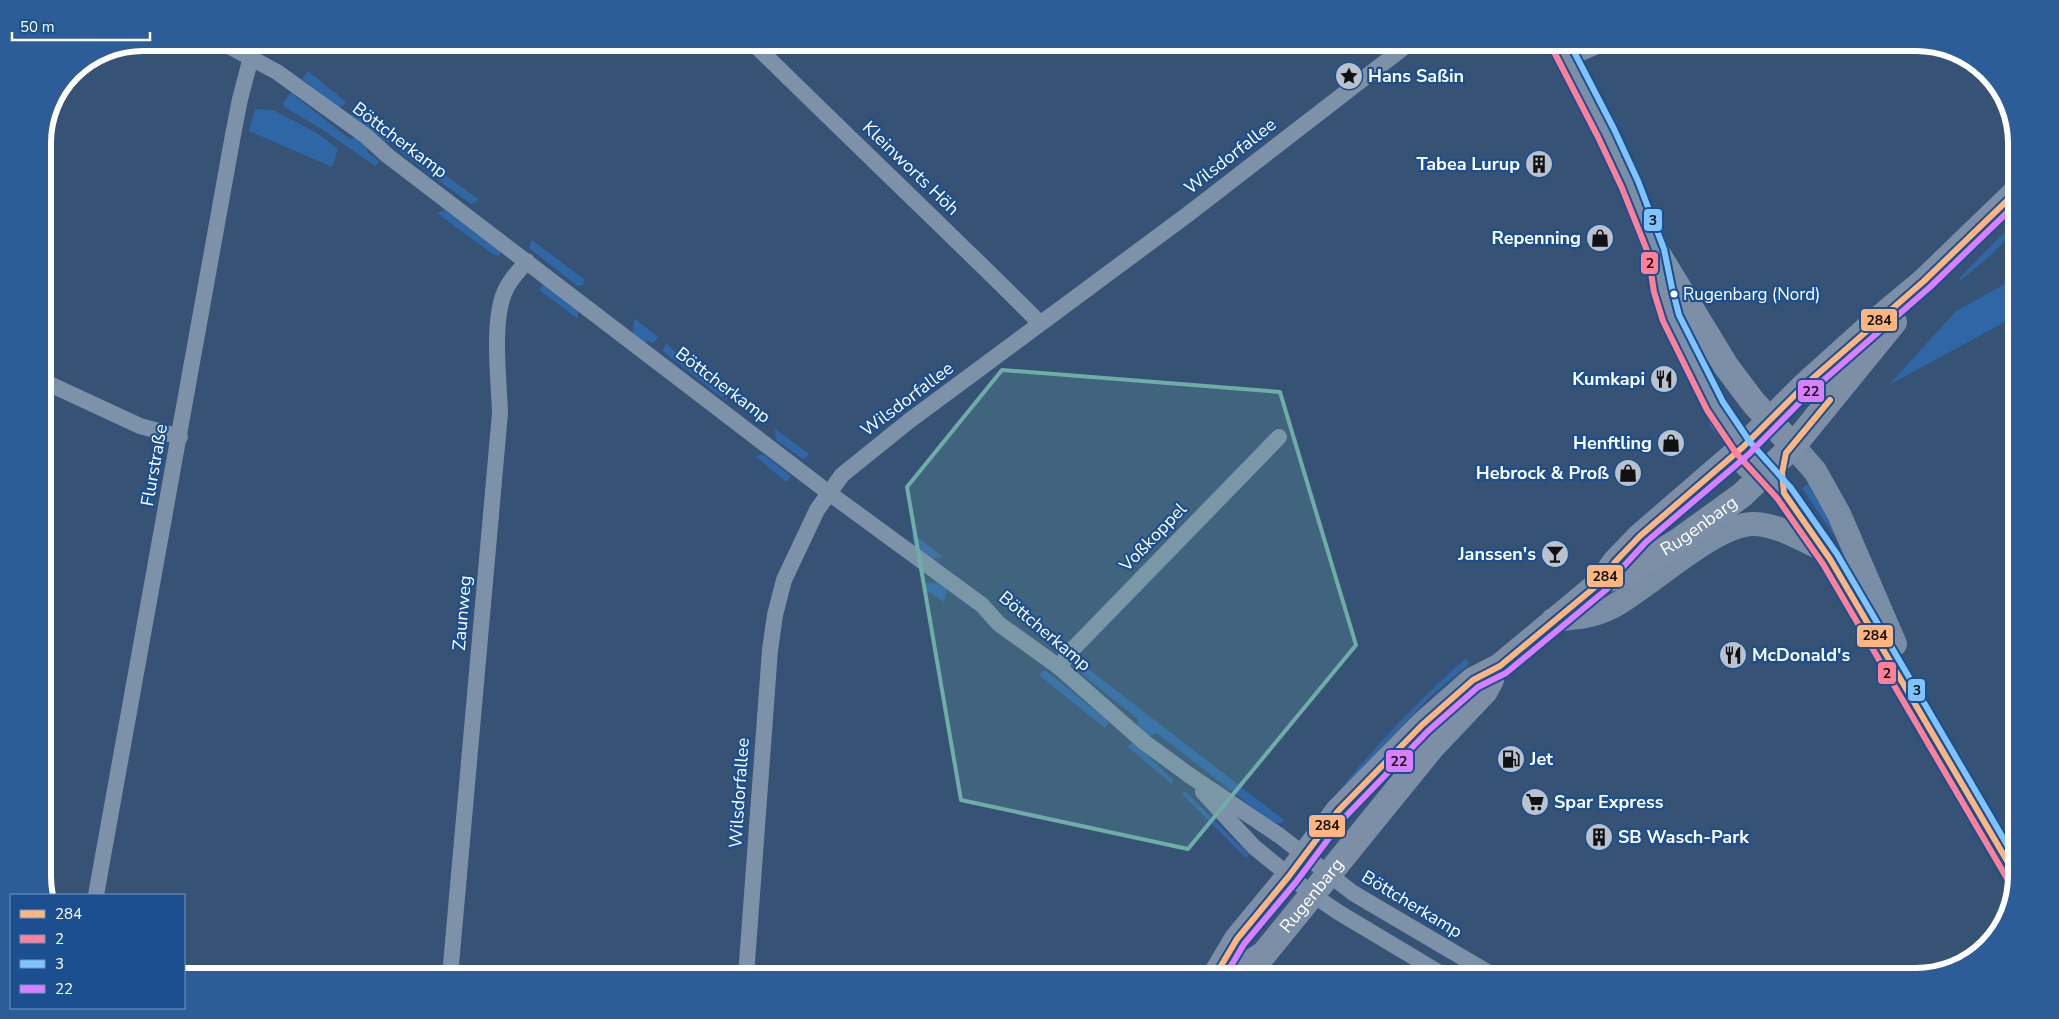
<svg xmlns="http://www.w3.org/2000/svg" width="2059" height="1019" font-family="'Nunito Sans',sans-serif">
<rect width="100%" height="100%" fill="#365274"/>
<!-- grass -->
<g fill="#2f66a5">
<polygon points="308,71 346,102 343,106 339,107 302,79"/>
<polygon points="291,93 350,139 359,136 367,142 367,152 379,161 375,166 320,128 284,107 283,102"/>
<polygon points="353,107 395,138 393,142 388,143 351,115 350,110"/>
<polygon points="255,109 273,110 317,133 338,149 332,167 249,131"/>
<polygon points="402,143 478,199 476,202 471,204 400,152"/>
<polygon points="445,210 501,252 499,256 494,255 437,213"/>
<polygon points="2016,221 2016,229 1992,254 1961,280 1959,278"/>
<polygon points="532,240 585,280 583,285 578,286 530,249 530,243"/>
<polygon points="2016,281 2016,316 1889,385 1956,311 2005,284"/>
<polygon points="544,283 578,310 578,319 539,290"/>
<polygon points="634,318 658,337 653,343 649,341 643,344 633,336"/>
<polygon points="666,343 680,357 730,395 721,397 663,351"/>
<polygon points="775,429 809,454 804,460 776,440"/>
<polygon points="763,454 791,476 786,482 755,456"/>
<polygon points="1808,484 1836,532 1833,534 1802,488"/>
<polygon points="912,533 943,557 932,559 913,545"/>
<polygon points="942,582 948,586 944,602 923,588 927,583"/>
<path d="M1466 658 1469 664 1431 696 1334 797C1374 747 1418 701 1466 658Z"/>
<polygon points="1078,661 1284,820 1281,824 1274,822 1252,807 1157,733 1147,737 1137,729 1138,719 1083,675"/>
<polygon points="1045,670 1107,720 1108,724 1105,728 1039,675"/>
<polygon points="1132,742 1134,742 1173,780 1172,784 1128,747"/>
<polygon points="1186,792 1249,855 1246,858 1181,793"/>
</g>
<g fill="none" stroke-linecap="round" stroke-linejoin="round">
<!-- minor -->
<g stroke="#7d92a8" stroke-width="16">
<polyline points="221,42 277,72 366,136 388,156 829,493 982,605 999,624 1059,667 1144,742 1189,775 1280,836 1353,893 1494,976"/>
<path d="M752 42C848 137 945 228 1040 323"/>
<polyline points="1567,59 1607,42"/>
<polyline points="43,381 140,426 180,437"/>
<polyline points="1059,667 1071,651 1279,437"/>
<polyline points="1203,792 1254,847 1313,895 1338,912 1445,976"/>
<polyline points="96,895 233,135 240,99 255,42"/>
<path d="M450 976 500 413C499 380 491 318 506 289 511 278 520 270 527 261"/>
<polyline points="746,976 770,650 775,615 784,580 817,510 842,475 909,421 1187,215 1411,42"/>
</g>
<!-- secondary -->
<g stroke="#798da4" stroke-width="24">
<polyline points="1793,446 1815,471 1839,514 1895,644"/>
<polyline points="1747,466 1766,473 1784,493 1830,559 2016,876"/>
<path d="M1553 620C1574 618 1593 617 1612 607 1649 588 1716 522 1755 524 1778 525 1801 539 1822 549"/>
</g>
<!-- primary -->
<g stroke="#7d8ea7" stroke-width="26">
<polyline points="1559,42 1606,133 1630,185 1656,251 1726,366 1753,402 1793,446"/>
<polyline points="1659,269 1671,318 1722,419 1754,460"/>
<path id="s1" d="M1602 581 1624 574 1677 542 1742 495 1793 446 1894 322"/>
<polyline points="1215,976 1237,939 1289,876 1338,811 1422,725 1473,680 1500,666 1601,582 1615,562 1640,536 1743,447 1804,386 1875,322 1924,281 2016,192"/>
<path id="s2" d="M1230 976 1264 954 1432 747 1485 691 1491 680"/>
</g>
<!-- bus-1 casing -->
<g stroke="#1b4f8f" stroke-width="10">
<g id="bus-1">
<polyline points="1830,400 1786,453 1782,473 1784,493 1830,559 2016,876"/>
<polyline points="1215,976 1237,939 1289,876 1338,811 1422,725 1473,680 1500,666 1601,582 1615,562 1640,536 1743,447 1804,386 1924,281 2016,192"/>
</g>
</g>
<!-- bus-2 casing -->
<g stroke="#1b4f8f" stroke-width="10">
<polyline id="bus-2" points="1551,46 1598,137 1622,188 1648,253 1654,292 1663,321 1707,410 1736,453 1777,498 1823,564 2008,880"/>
</g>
<!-- bus-3 casing -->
<g stroke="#1b4f8f" stroke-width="10">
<polyline id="bus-3" points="1569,42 1614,129 1638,181 1664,249 1672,288 1679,315 1723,402 1750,442 1791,488 1837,554 2016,860"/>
</g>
<!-- bus-4 casing -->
<g stroke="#1b4f8f" stroke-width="10">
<polyline id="bus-4" points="1225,976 1244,944 1296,882 1345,817 1428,731 1478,687 1506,673 1607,589 1622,568 1646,542 1749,454 1810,392 1930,287 2016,204"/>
</g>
<!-- bus-1 -->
<use href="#bus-1" stroke="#ffb580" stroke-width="6"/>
<!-- bus-2 -->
<use href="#bus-2" stroke="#ff8098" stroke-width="6"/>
<!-- bus-3 -->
<use href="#bus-3" stroke="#80c4ff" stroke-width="6"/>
<!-- bus-4 -->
<use href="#bus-4" stroke="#d880ff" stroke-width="6"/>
</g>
<!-- marked area -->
<path fill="#6fada8" fill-opacity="0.2" stroke="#6fada8" stroke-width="4" stroke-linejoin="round" d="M1002 370 1280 392 1356 645 1188 849 961 800 907 487Z"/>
<!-- icons -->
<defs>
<g id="sight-disc" transform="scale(1.4375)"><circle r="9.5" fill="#b9c2ce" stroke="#1b4f8f"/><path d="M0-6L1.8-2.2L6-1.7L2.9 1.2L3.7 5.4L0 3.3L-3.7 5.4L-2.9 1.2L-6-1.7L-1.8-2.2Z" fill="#111"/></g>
<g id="building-disc" transform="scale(1.4375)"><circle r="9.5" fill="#b9c2ce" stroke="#1b4f8f"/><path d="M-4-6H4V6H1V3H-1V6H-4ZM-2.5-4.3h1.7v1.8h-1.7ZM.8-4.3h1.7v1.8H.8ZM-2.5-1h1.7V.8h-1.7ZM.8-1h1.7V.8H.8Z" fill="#111"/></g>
<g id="shop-disc" transform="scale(1.4375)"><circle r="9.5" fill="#b9c2ce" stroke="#1b4f8f"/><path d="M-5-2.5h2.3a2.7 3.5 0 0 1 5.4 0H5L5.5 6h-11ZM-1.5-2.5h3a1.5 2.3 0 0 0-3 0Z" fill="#111"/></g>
<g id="restaurant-disc" transform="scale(1.4375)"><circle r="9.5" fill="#b9c2ce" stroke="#1b4f8f"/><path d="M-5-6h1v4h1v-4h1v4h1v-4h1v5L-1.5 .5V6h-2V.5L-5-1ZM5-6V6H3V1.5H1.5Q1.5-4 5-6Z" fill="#111"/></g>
<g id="bar-disc" transform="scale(1.4375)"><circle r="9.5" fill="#b9c2ce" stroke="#1b4f8f"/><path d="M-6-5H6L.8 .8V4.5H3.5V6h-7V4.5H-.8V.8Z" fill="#111"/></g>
<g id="fuel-disc" transform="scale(1.4375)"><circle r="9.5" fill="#b9c2ce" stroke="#1b4f8f"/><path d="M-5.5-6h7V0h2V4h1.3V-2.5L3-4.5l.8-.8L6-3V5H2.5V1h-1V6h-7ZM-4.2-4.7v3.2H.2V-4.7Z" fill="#111"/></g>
<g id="supermarket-disc" transform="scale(1.4375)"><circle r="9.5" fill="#b9c2ce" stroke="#1b4f8f"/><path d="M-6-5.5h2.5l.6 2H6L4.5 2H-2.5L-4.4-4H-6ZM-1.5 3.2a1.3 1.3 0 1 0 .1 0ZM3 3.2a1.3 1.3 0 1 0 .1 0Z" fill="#111"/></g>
</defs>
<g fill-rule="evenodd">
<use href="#sight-disc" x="1349" y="76"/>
<use href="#building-disc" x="1539" y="164"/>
<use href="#shop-disc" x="1600" y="238"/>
<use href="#restaurant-disc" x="1664" y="379"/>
<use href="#shop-disc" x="1671" y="443"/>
<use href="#shop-disc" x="1628" y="473"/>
<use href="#bar-disc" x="1555" y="554"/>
<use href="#restaurant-disc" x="1733" y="655"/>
<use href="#fuel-disc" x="1511" y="759"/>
<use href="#supermarket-disc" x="1535" y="802"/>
<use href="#building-disc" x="1599" y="837"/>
</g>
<!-- markers -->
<circle fill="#fff" stroke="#1b4f8f" stroke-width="2" cx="1674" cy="294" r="4.5"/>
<g text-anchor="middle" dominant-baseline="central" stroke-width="4.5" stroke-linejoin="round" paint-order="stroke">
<!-- bus labels -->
<g font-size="17" fill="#fff" stroke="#1b4f8f" text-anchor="start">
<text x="1683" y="294">Rugenbarg (Nord)</text>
</g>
<!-- poi labels -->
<g font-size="18" font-weight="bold" fill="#fff" stroke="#1b4f8f" text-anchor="end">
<text x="1368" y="76" text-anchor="start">Hans Saßin</text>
<text x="1520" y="164">Tabea Lurup</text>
<text x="1581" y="238">Repenning</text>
<text x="1645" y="379">Kumkapi</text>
<text x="1652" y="443">Henftling</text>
<text x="1609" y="473">Hebrock &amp; Proß</text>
<text x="1536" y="554">Janssen's</text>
<text x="1752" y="655" text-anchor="start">McDonald's</text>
<text x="1530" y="759" text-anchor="start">Jet</text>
<text x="1554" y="802" text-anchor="start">Spar Express</text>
<text x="1618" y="837" text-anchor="start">SB Wasch-Park</text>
</g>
<!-- street labels -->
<g font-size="18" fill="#fff" stroke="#1b4f8f">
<text transform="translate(400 140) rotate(37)">Böttcherkamp</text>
<text transform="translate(1230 156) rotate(-38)">Wilsdorfallee</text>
<text transform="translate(911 168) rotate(44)">Kleinworts Höh</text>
<text transform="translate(723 385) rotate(37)">Böttcherkamp</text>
<text transform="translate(907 399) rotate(-37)">Wilsdorfallee</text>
<text transform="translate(154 465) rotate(-80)">Flurstraße</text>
<text stroke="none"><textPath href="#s1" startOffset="112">Rugenbarg</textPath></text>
<text transform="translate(1153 537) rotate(-46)">Voßkoppel</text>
<text transform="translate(462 613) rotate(-85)">Zaunweg</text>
<text transform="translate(1045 631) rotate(40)">Böttcherkamp</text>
<text transform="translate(739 793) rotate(-86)">Wilsdorfallee</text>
<text stroke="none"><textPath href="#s2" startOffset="116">Rugenbarg</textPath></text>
<text transform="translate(1412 904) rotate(31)">Böttcherkamp</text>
</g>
</g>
<!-- crop -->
<path d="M0 0H2059V1019H0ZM143 51H1916A92 92 0 0 1 2008 143V876A92 92 0 0 1 1916 968H143A92 92 0 0 1 51 876V143A92 92 0 0 1 143 51Z" fill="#2d5d98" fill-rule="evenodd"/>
<path fill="none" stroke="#fff" stroke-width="6" d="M143 51H1916A92 92 0 0 1 2008 143V876A92 92 0 0 1 1916 968H143A92 92 0 0 1 51 876V143A92 92 0 0 1 143 51Z"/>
<g stroke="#1b4f8f" stroke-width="2">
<rect x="1643" y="208" width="20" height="24" rx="5" fill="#80c4ff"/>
<rect x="1640" y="251" width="19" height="24" rx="5" fill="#ff8098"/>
<rect x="1860" y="308" width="38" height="24" rx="5" fill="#ffb580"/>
<rect x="1797" y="379" width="28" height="24" rx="5" fill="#d880ff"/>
<rect x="1586" y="564" width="38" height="24" rx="5" fill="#ffb580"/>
<rect x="1856" y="624" width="38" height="24" rx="5" fill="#ffb580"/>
<rect x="1877" y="661" width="20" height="24" rx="5" fill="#ff8098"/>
<rect x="1907" y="678" width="19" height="24" rx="5" fill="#80c4ff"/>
<rect x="1385" y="749" width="29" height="24" rx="5" fill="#d880ff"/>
<rect x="1308" y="814" width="38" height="24" rx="5" fill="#ffb580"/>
</g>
<g font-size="14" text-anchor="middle" font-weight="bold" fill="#111">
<text x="1653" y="225">3</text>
<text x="1650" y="268">2</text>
<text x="1879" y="325">284</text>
<text x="1811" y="396">22</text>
<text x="1605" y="581">284</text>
<text x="1875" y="640">284</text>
<text x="1887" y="678">2</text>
<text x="1917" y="695">3</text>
<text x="1399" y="766">22</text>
<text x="1327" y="830">284</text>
</g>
<!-- legend -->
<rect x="10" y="894" width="175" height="115" fill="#1b4f8f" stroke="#7695bc"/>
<rect x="20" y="910" width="25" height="8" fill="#ffb580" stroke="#7695bc"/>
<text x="55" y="919" font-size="15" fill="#ffffff">284</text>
<rect x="20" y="935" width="25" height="8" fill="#ff8098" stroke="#7695bc"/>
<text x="55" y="944" font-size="15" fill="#ffffff">2</text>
<rect x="20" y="960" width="25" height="8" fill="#80c4ff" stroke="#7695bc"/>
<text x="55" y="969" font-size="15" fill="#ffffff">3</text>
<rect x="20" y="985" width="25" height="8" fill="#d880ff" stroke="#7695bc"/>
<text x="55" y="994" font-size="15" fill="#ffffff">22</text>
<!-- scale -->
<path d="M12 32v8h138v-8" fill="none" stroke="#ffffff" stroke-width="2.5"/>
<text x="20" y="32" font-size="15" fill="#ffffff" stroke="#1b4f8f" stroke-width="4" paint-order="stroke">50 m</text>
</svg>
